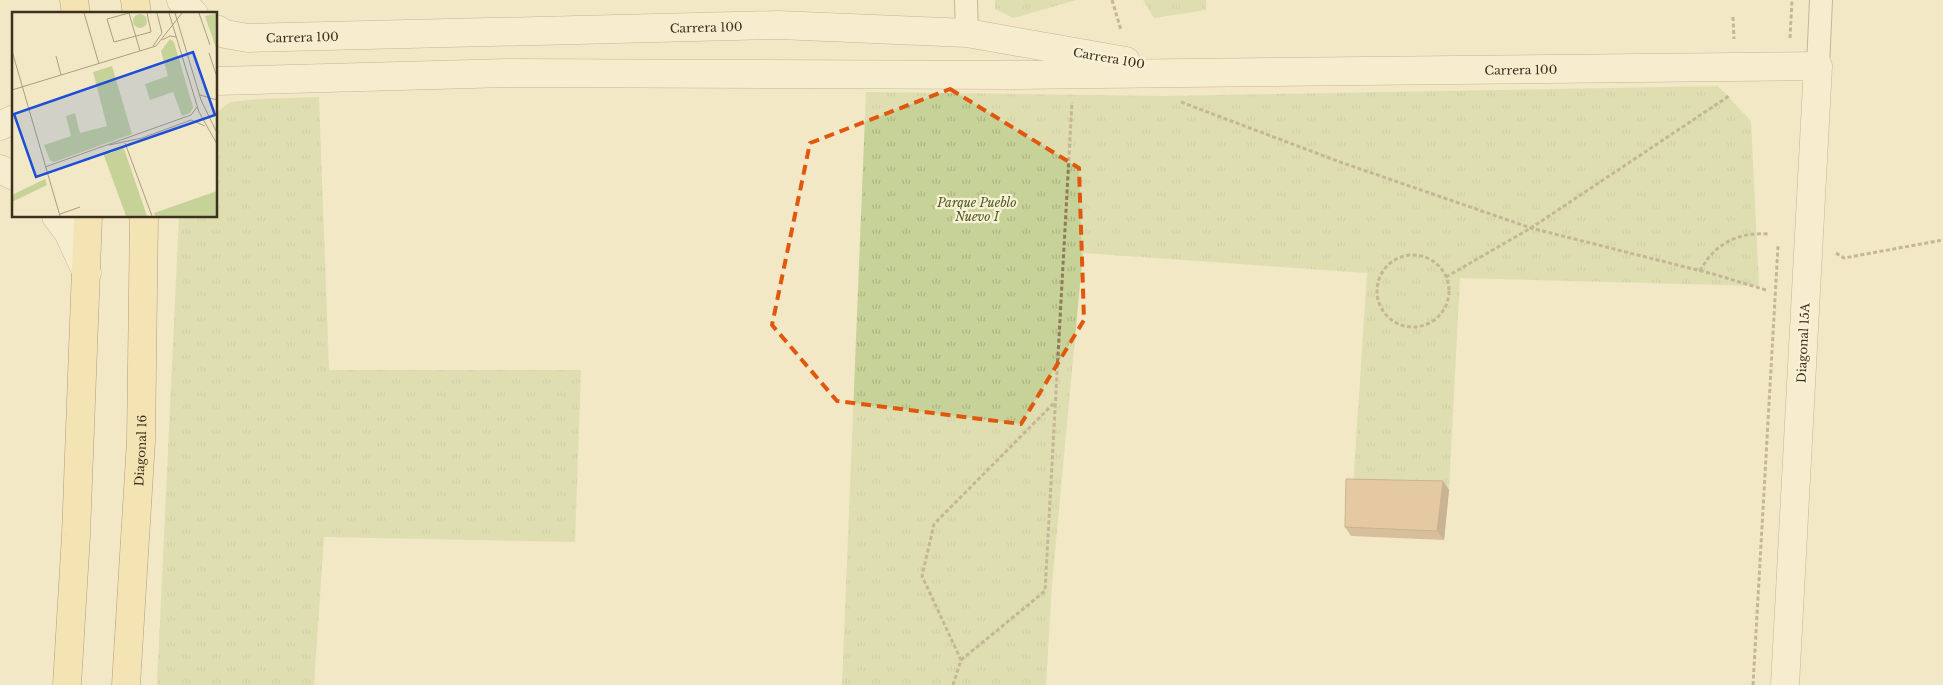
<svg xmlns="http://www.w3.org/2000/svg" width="1943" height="685" font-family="'Libre Baskerville',serif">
<defs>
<pattern id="grass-tufts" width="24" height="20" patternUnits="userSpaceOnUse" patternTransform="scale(1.25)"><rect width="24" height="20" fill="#c7d298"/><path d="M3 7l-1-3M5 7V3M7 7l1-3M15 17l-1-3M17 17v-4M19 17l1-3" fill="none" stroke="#acb583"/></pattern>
</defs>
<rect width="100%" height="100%" fill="#f2e8c6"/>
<!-- grass -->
<g fill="url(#grass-tufts)">
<polygon points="995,0 1076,0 1014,18 995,9"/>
<polygon points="1143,0 1206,0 1206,10 1154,18"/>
<polygon points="1718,86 1751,121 1759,286 1460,278 1449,490 1353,488 1367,273 1083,253 1052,584 1046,685 842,685 866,92 1164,96"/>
<polygon points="319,97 329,370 581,370 575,542 324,537 314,685 157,685 179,216 216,216 216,113 230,102 258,99"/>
</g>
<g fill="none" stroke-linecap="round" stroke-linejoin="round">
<!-- minor casing -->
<g stroke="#8f7a59" stroke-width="24">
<g id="minor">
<polyline points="966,0 967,33"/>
<polyline points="1818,66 1821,0"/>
</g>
</g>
<!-- tertiary casing -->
<g stroke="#8f7a59" stroke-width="29">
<g id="tertiary">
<polyline points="181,0 194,14"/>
<path id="s1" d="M216 29 225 34 248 38 779 25 967 33 1126 61"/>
<path id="s2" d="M216 81 508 73 1012 75 1818 66 1785 685"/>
<polyline points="0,126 14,119"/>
<polyline points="0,169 14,176"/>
<polyline points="56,216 68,232 87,273"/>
</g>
</g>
<!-- primary casing -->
<g stroke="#5d472e" stroke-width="29">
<g id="primary">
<polyline points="74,0 76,14"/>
<polyline points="135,0 137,14"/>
<polyline points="67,685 76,535 88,216"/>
<path id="s3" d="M126 685 141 441 144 216"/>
</g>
</g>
<!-- path -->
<g stroke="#8f7a59" stroke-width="3" stroke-dasharray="4 2.5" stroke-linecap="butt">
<polyline points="1112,0 1121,30"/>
<polyline points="1733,17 1734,39"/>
<polyline points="1790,38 1792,0"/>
<polyline points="1181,102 1340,162 1531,228 1713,274 1766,290"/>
<polyline points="1836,253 1844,258 1943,240"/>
<circle cx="1413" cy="291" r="36"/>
<path d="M1700 271C1715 243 1738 232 1769 234"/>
<polyline points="1446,277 1531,228 1729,96"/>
<polyline points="961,660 1045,591 1072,102"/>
<polyline points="953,685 961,660 922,576 934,524 1055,402"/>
<polyline points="1753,685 1778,246"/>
</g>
<!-- minor -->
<use href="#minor" stroke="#fbf4da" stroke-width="22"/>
<!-- tertiary -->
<use href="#tertiary" stroke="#fbf4da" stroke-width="28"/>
<!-- primary -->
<use href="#primary" stroke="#f7e19c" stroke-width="28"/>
</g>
<!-- wall -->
<polygon fill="#b58e68" points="1443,481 1449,490 1444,540 1351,536 1345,527"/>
<!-- shaded-wall -->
<polygon fill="#947455" points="1443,481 1449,490 1444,540 1437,531"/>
<!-- building -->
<polygon fill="#d3a579" stroke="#947455" points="1346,479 1443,481 1437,531 1345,527"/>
<!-- marked area -->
<path d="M0 0H1943V685H0ZM950 89 1079 168 1084 320 1021 424 837 401 772 325 810 143Z" fill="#f2e8c6" fill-opacity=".55" fill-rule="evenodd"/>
<path fill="none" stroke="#e0570d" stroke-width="4" stroke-dasharray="10 6" stroke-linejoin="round" d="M950 89 1079 168 1084 320 1021 424 837 401 772 325 810 143Z"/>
<g text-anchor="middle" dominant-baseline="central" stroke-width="4.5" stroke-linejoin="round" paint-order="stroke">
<!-- street labels -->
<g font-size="12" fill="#3e301e" stroke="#f9f1d6">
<text stroke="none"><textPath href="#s1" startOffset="492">Carrera 100</textPath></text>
<text stroke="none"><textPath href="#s1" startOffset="88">Carrera 100</textPath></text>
<text transform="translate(1109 58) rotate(10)">Carrera 100</text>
<text stroke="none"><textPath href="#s2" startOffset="1305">Carrera 100</textPath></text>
<text transform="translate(1803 343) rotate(-87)">Diagonal 15A</text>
<text stroke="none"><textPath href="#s3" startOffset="235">Diagonal 16</textPath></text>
</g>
<!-- park labels -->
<g font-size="12" font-style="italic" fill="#4a5c23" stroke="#f9f1d6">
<text x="977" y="202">Parque Pueblo<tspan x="977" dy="14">Nuevo I</tspan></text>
</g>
</g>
<!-- overview -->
<g transform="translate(12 12)">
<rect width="205" height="205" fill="#f2e8c6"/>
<path d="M205 1V35L204 36 193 4ZM158 27 162 30 181 95 178 101 170 104 161 80 138 88 133 72 156 64 149 39ZM100 54 120 122 42 150 38 148 32 133 59 124 54 104 63 101 68 121 95 114 81 60ZM111 134 135 204H114L91 141H99ZM33 167 35 173 0 190V183ZM205 179V204H143L142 201Z" fill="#c7d298"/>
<path d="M121 9a7 7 0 1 1 14 0a7 7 0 1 1-14 0Z" fill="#c7d298"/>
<path fill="none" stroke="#aa9e83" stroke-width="1" d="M72 1 87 52M117 1 95 7 102 30 139 20 135 1M117 1 128 39M157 1 187 100 205 132M163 1 189 88 205 121M187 1 198 33M150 28 158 24 164 25M141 34 150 21 145 1M0 39 48 204M197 41 205 65M44 44 49 63M0 78 144 34 170 1M188 83 205 88M113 131 140 204M97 133 130 126 179 108 193 114M33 155 179 103 185 95M48 202 68 195"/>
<path fill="#1d4ed8" fill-opacity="0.15" stroke="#1d4ed8" stroke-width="2.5" d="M181 40 203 103 24 165 2 102Z"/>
<rect width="205" height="205" fill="none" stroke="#3e301e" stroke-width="2.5"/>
</g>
</svg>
